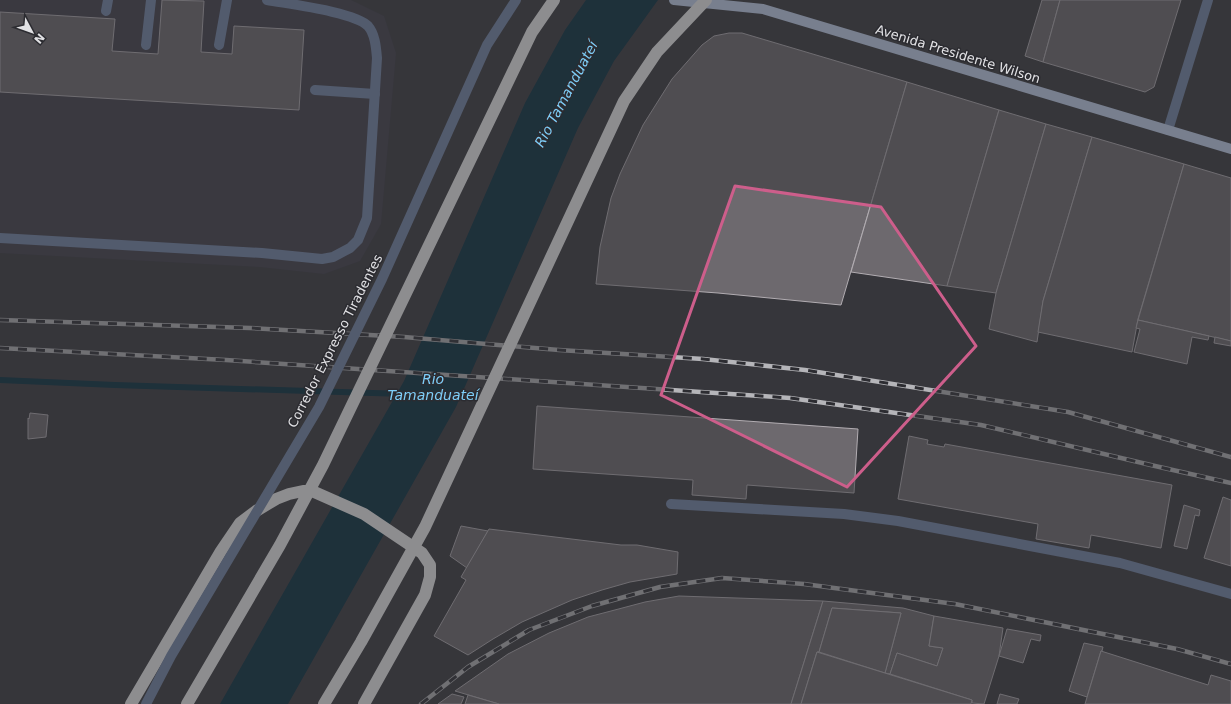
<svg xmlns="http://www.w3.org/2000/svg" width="1231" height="704" font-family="'DejaVu Sans',sans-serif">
<rect width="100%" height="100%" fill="#36363b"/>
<!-- built -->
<polygon fill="#3e3c48" points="0,0 351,0 384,16 396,53 381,224 360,261 324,274 260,267 0,253"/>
<!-- water -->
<polygon fill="#002a3b" points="586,0 658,0 614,61 578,128 456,407 288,704 220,704 404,381 525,103 565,30"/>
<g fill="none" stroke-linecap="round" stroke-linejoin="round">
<!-- stream -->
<polyline stroke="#002a3b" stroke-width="6" points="0,380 115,385 404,394"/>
</g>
<!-- building -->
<g fill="#6d696e" stroke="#b2adb2">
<polygon points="162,0 204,1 201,52 232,54 234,26 304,30 299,110 0,92 0,12 115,19 112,51 158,54"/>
<polygon points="1042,0 1060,0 1043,62 1025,56"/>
<polygon points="1060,0 1181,0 1154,87 1145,92 1043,62"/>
<polygon points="729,33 742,33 907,82 841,305 718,293 596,284 600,247 611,198 620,174 643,125 672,79 702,45 714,36"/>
<polygon points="907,82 999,110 947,286 851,272"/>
<polygon points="999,110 1046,124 996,293 947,286"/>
<polygon points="1046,124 1092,137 1043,301 1037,342 989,329 996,293"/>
<polygon points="1092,137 1184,164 1138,319 1132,352 1038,332 1043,301"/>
<polygon points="1184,164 1231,178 1231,341 1138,320"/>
<polygon points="1138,320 1209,336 1208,340 1192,337 1187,364 1134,352 1140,329 1136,328"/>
<polygon points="1215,337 1231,341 1231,346 1214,343"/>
<polygon points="537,406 858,429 854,493 747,485 746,499 692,495 693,480 533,469"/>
<polygon points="30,413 48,415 46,437 28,439 28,418 29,419"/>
<polygon points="909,436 928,440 927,444 944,447 945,444 1172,485 1161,548 1091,535 1089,548 1036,539 1038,524 898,499"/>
<polygon points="1223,497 1231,500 1231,566 1204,558"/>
<polygon points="1184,505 1200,510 1199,516 1195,515 1187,549 1174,546"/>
<polygon points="461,526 488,531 467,568 450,556"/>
<polygon points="489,529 621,545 637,545 678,552 677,574 630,582 602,590 572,600 522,622 493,639 468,655 434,636 466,580 461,577"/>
<polygon points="679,596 823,601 791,704 499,704 455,691 508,654 549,633 588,617 611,611 645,602"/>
<polygon points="823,601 903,608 934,616 929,646 943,648 937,666 897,653 890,674 885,673 901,613 832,608 819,652 817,652 801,704 791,704"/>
<polygon points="832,608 901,613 885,673 819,652"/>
<polygon points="934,616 1003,628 999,656 984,704 972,703 972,700 890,674 897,653 937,666 943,648 929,646"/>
<polygon points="1007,629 1041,635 1040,641 1031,639 1023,663 999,656"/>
<polygon points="1084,643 1103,647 1102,651 1101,651 1087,697 1069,691"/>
<polygon points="1101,651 1208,685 1211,675 1231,681 1231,704 1085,704"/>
<polygon points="817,652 972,700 971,704 801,704"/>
<polygon points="452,694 464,697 461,704 438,704"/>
<polygon points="1000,694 1019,699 1017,704 997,704"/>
<polygon points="468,695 499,704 465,704"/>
</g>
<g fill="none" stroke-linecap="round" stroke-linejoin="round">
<!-- minor -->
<g stroke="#7487aa" stroke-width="10">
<polyline points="106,11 108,0"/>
<polyline points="146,45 151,0"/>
<polyline points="219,45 227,0"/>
<polyline points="315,90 375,94"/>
<polyline points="1168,130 1208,0"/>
<path d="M0 238 262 253 322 259 333 257 350 248 358 240 367 218 377 58C376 47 375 34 368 26 355 12 288 4 267 0"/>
<polyline points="671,504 844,514 898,521 1120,563 1231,594"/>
</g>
<!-- major -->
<polyline stroke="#c7d7f4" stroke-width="10" points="674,0 763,9 1231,149"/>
<!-- highway -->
<polyline stroke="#f6f6f6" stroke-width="12" points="131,704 221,551 240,523 256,511 276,499 289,494 303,491 312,491 364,514 422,553 430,565 430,577 425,595 364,704"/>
<!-- rail casing -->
<g stroke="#b5b5b9" stroke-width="4.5">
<g id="rail">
<polyline points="0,320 250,328 404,337 559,350 703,359 805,370 1068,412 1231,457"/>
<polyline points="0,348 226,360 790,398 981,425 1155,466 1231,483"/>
<polyline points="421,704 468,667 529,630 592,606 660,587 722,578 804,584 955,604 1177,649 1231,664"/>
</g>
</g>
<!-- rail -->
<use href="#rail" stroke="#2c2c31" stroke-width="3" stroke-dasharray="9" stroke-linecap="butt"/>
<!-- minor-bridge -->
<polyline stroke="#7487aa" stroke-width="10" points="146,704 171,656 319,407 382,279 487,45 516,0"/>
<!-- highway-bridge -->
<g stroke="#f6f6f6" stroke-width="12">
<polyline points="187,704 280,545 323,465 532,32 554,0"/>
<polyline points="324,704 361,642 425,527 624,101 657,52 706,0"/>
</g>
</g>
<!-- marked area -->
<path d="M0 0H1231V704H0ZM735 186 881 207 976 346 847 487 661 395Z" fill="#36363b" fill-opacity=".55" fill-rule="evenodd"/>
<path fill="none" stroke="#cd5e8b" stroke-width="3" stroke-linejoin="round" d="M735 186 881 207 976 346 847 487 661 395Z"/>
<g text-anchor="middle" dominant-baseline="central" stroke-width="3" stroke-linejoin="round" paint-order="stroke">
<!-- street labels -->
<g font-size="13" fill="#e1e1e4" stroke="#2c2c31">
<text transform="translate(958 54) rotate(17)">Avenida Presidente Wilson</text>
<text transform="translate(335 341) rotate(-63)">Corredor Expresso Tiradentes</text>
</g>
<!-- water labels -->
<g font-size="14" font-style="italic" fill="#7ecef8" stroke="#2c2c31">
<text transform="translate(566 94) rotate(-62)">Rio Tamanduateí</text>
<text x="433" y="379">Rio<tspan x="433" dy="16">Tamanduateí</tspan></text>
</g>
</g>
<!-- north arrow -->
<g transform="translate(32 32) rotate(131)" stroke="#2c2c31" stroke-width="3" paint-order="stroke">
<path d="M0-3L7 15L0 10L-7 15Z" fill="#e1e1e4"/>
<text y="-6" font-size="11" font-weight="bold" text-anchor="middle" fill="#e1e1e4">N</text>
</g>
</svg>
